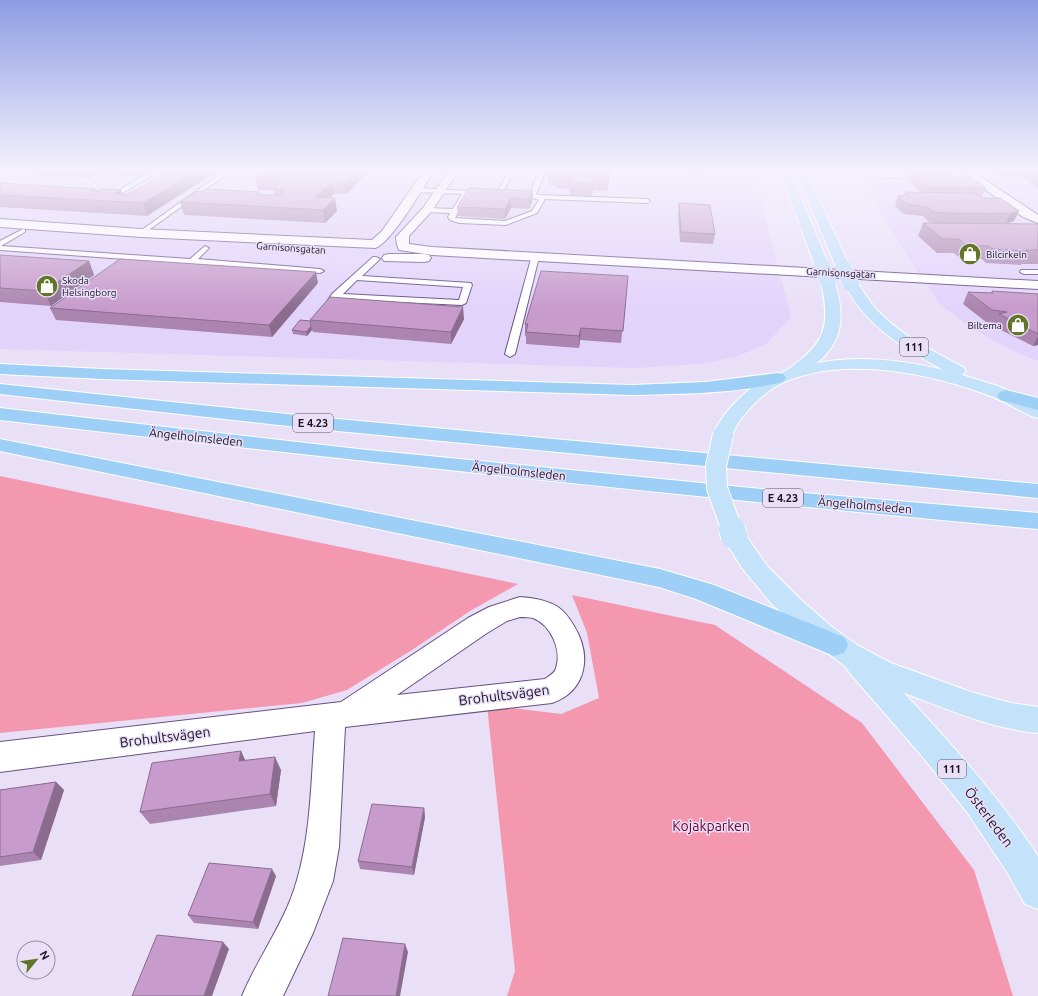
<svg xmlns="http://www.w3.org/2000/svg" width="1038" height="996" font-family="Ubuntu,sans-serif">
<rect width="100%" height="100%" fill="#e9e0f8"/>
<!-- built -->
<g fill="#e2d3fb">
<polygon points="0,169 753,169 791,317 766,344 736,357 700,364 636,368 0,349"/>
<polygon points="855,169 1038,169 1038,361 1016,352 992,340 963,322 939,303 911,262"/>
</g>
<!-- green -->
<g fill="#f498b0">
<polygon points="0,476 518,584 470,611 412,650 347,690 302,703 0,733"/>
<polygon points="572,595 715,625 862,723 974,870 1013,996 507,996 515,971 487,705 561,714 599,698 587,633"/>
</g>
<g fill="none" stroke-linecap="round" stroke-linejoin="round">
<!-- service casing -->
<g stroke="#665083" stroke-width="2">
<g id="service">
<polygon points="154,169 162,169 116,197 107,198 104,196 113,194"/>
<polygon points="227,169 234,169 143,234 139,234 139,232"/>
<path d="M540 169 545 173 536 194 539 195 647 199 650 201 647 203 545 199 537 213 506 225 459 223 450 220 448 217 450 213 427 212 424 210 427 208 453 209 462 194 416 192 413 190 416 188 468 191 469 192 455 218 505 221 532 211 539 200C530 196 520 199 513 195L516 193 530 194 538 173 514 172 501 195H497L496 194 509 171 512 169Z"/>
<polygon points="923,174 925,175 925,177 878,178 875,176 878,174"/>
<polygon points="23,229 25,230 25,232 1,246 190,259 205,246 209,248 198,259 320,269 324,271 320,273 0,250 0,241"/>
<path d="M373 257H376L380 259 362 276 471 283 472 285 466 303 462 305 338 299 335 302H329L328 300 332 294ZM357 280 463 287 459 300 343 294Z"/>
<polygon points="531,259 537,259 538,261 515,354 510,357 505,354"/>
<polygon points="1021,270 1038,270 1038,274 1024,274 1020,272"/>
</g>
</g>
<!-- minor casing -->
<g stroke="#665083" stroke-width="2">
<g id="minor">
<polygon points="0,169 10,169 0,174"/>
<polygon points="957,169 969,169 1038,215 1038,223 1023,217"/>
<path d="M520 597C533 598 547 600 558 607 565 612 570 619 574 626 592 655 587 691 552 703L345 727 339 847 333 881 313 933 283 996H242C258 957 286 921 297 880 311 833 311 780 315 731L0 772V742L341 702 468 618 489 607ZM520 617C524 617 529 617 533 618 551 625 562 650 556 668 555 673 549 676 545 679L397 695 487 633 507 621Z"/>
</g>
</g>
<!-- tertiary casing -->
<g stroke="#665083" stroke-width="2">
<g id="tertiary">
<path d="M425 169H435C424 186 391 244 375 248L141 237 0 227V219L141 229 372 240 382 231Z"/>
<polygon points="450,169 460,169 431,212 409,236 409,244 432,247 1038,281 1038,289 432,255 399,250 397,245 396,237 423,208"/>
<polygon points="389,254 424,254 429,255 431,258 429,261 424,262 384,261 382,258 384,255"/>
</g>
</g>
<!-- primary casing -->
<g stroke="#fff" stroke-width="2">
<g id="primary">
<polygon points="779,169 789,169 829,266 827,269 822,270 817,269 815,266"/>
<polygon points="795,169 805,169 850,267 848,270 843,271 838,270 836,267"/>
<path d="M828 278 833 279 835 282C844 314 845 340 817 363 858 355 903 360 943 370 901 346 868 328 844 284L846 281 851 280 856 281C863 290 868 300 876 309 900 335 933 351 963 367L966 371 962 375 998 386 1038 405V418L1031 416C1016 409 1001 399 985 394 925 372 834 354 775 387 762 395 747 410 738 423 735 428 733 434 730 439L723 441 716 439 713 435C722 413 742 394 761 381 769 376 779 375 787 370 825 344 831 327 821 282L823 279Z"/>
<path d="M734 528 742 530 768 567 800 599 832 627 857 645 891 663 971 692 1011 703 1038 707V733C991 729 948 709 904 693 950 742 994 792 1032 847L1038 857V909L1025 904 1007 872 967 812 921 755 849 672 846 667 813 642 771 603 742 568 722 536 726 530Z"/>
</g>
</g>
<!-- motorway casing -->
<g stroke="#fff" stroke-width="2">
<g id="motorway">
<path d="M0 364 102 369 632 385 705 382 777 373 783 374 786 378 783 382C734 394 682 394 632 395L102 379 0 374Z"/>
<polygon points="0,384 306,416 1038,484 1038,498 306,428 0,394"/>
<polygon points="1006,390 1038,398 1038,410 1000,400 997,396 1000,392"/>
<path d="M0 408 358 449 792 492 1038 513V529C691 497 346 460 0 420Z"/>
<polygon points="0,439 660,569 714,585 844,637 848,645 844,653 834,656 696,599 659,587 0,451"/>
</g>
</g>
<!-- service -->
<use href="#service" fill="#fff" fill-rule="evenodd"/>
<!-- minor -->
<use href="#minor" fill="#fff" fill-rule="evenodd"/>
<!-- tertiary -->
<use href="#tertiary" fill="#fff" fill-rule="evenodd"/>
<!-- primary -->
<use href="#primary" fill="#c4e2fa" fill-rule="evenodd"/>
<!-- motorway -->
<use href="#motorway" fill="#9dcff7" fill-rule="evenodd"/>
<!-- primary-bridge-far2 casing -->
<g stroke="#fff" stroke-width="17" stroke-linecap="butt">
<g id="primary-bridge-far2">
<polyline points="822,266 828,282"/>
<polyline points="843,267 851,284"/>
</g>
</g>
<!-- primary-bridge-far1 casing -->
<g stroke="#fff" stroke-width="22" stroke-linecap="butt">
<polyline id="primary-bridge-far1" points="723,435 716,466 717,488 732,530"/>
</g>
<!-- primary-bridge casing -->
<g stroke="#fff" stroke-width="28" stroke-linecap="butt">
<polyline id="primary-bridge" points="732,529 734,536"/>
</g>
<!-- primary-bridge-far2 -->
<use href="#primary-bridge-far2" stroke="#c4e2fa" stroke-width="16"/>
<!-- primary-bridge-far1 -->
<use href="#primary-bridge-far1" stroke="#c4e2fa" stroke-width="20"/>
<!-- primary-bridge -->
<use href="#primary-bridge" stroke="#c4e2fa" stroke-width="26"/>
</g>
<!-- wall -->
<g fill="#ab85af">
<polygon points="24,169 154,169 141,177 97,174 90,178 26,174"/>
<polygon points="267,169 372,169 346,194 334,194 330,198 337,211 325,223 184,215 180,202 259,192 261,195 275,195 274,190 258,190 255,178"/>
<polygon points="611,169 607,191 593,190 592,196 569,195 570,189 556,188 556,185 548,185 548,173"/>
<polygon points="670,169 706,169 705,175 670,173"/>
<polygon points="880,169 947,169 946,172 944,172 948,175 986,188 982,197 981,197 982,198 1000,198 1014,221 1007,223 1038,224 1038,264 1021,264 1021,265 986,263 982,259 961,259 954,253 937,253 918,236 923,223 933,223 929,222 923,216 904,214 895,206 898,196 904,196 905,192 921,192 906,180 909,172 883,172"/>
<polygon points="989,169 1038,169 1038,188 1022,177 1002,177"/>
<polygon points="0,183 95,189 96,191 121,190 122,194 126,195 147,184 147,216 0,207"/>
<polygon points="533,191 532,201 529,209 511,208 505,219 458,216 457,207"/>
<polygon points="679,203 715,234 713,244 680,242 678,213"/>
<polygon points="0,255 89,261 94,275 51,306 0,302"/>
<polygon points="628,276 621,343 580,340 579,348 526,344 526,336 525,336 525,324"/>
<polygon points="318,283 272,337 56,320 50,308"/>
<polygon points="992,291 1038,294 1038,345 1033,346 993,326 995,323 986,322 963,304 968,292 991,293"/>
<polygon points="464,319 451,344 313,332 312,330 307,336 293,334 292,330 310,321 310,320"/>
<polygon points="241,751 245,761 281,770 276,806 150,824 140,812"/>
<polygon points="56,782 64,790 41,860 0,866 0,790"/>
<polygon points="424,808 425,817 414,875 360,869 358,861"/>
<polygon points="276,876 258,929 194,923 188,915"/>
</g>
<!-- shaded-wall -->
<g fill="#8b6c8f">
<polygon points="87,169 95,169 97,174 90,178"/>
<polygon points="138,169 154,169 141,177"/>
<polygon points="199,169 221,169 147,216 143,203"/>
<polygon points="358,169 372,169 346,194 344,182"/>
<polygon points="610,169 611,169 607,191 608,179"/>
<polygon points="594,178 593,190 592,196 593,184"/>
<polygon points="332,182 334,194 317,210 315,197"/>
<polygon points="121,190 125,202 114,194"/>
<polygon points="533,191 532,201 529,209 529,199"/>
<polygon points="335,198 337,211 325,223 323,210"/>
<polygon points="511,198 511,208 505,219 505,209"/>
<polygon points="1019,211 1014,221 1005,224 1010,214"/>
<polygon points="89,261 94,275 51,306 44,291"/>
<polygon points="316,272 318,283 272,337 269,325"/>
<polygon points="463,307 464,319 451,344 451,332"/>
<polygon points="311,326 312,330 307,336 306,332"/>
<polygon points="581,328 580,340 579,348 579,336"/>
<polygon points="1038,336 1038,345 1033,346"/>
<polygon points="241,751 247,764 239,761"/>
<polygon points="275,757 281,770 276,806 270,794"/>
<polygon points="56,782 64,790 41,860 33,852"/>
<polygon points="424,808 425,817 414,875 412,867"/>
<polygon points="272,869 276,876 258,929 253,922"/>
<polygon points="223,942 229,949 212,996 204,996"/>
<polygon points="405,944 408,952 400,996 396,996"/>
</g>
<!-- building -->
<g fill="#c79bcc" stroke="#8b6c8f">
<polygon points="171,169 199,169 143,203 0,195 0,183 95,189 91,191 97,191 101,189 121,190 114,194 126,195 147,184"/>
<polygon points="267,169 358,169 344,182 332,182 315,197 335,198 323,210 180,202 195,192 203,191 206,189 259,192 256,194 261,194 260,195 279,195 286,190 273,189 281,183 275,183 280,179 255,178"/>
<polygon points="550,169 610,169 608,179 594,178 593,184 570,182 572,177 556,176 557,173 548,173"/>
<polygon points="929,169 941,169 948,175 968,175 986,188 930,187 909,171 931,171"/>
<polygon points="1033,169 1038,169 1038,172"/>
<polygon points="469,188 533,191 529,199 511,198 505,209 457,207"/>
<polygon points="905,192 975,193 982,198 1000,198 1019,211 1010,214 940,213 933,212 927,207 907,204 898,196 909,195"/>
<polygon points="679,203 710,205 715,234 681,232"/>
<polygon points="923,223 1038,224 1038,250 1026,250 1027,251 993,249 988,246 966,245 959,239 942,239"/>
<polygon points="0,255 89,261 44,291 0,288"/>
<polygon points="120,259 316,272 269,325 50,308"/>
<polygon points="541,271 628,276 623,331 581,328 579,336 526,332 528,324 525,324"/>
<polygon points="992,291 1038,294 1038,334 999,314 1007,312 992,310 968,292 993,293"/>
<polygon points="330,297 463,307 451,332 310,320"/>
<polygon points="300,320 310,321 311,326 306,332 292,330"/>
<polygon points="241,751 239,761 275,757 270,794 140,812 152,763"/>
<polygon points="56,782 33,852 0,857 0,790"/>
<polygon points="372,804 424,808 412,867 358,861"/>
<polygon points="209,863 272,869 253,922 188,915"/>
<polygon points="157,935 223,942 204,996 132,996"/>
<polygon points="343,938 405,944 396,996 328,996"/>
</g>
<!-- sky -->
<linearGradient id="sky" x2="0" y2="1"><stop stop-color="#8d9de3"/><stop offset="0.55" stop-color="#f5f1fc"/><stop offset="1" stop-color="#f5f1fc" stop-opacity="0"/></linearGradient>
<rect width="1038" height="309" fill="url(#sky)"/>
<!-- icons -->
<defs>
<g id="shop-disc" transform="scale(1.15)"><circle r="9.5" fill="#607525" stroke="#e9e0f8"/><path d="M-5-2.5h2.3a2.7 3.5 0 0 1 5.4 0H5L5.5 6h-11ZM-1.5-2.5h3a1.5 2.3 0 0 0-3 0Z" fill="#fff"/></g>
</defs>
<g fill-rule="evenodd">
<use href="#shop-disc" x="970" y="254"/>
<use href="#shop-disc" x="47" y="286"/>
<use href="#shop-disc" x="1018" y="325"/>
</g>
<g text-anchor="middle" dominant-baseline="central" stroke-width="3" stroke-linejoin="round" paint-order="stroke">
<!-- far-street labels -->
<g font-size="10" fill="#1b1226" stroke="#e9e0f8">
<text transform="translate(291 248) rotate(4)">Garnisonsgatan</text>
<text transform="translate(841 273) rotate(3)">Garnisonsgatan</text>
</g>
<!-- far-poi labels -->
<g font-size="10" fill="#1b1226" stroke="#e9e0f8" text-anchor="start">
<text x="986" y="254">Bilcirkeln</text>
<text x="62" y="280">Skoda<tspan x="62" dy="12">Helsingborg</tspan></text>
<text x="1002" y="325" text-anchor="end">Biltema</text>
</g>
<!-- shield labels -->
<g fill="#e9e0f8" stroke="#595065" stroke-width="1">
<rect x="900" y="338" width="28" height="18" rx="3"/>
<rect x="293" y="414" width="40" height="18" rx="3"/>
<rect x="763" y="489" width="40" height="18" rx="3"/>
<rect x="938" y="760" width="28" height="18" rx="3"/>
</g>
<g font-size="11" font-weight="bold" fill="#1b1226">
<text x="914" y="347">111</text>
<text x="313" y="423">E 4.23</text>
<text x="783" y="498">E 4.23</text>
<text x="952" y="769">111</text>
</g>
<!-- street labels -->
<g font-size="12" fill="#1b1226" stroke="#e9e0f8">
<text transform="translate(196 437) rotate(6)">Ängelholmsleden</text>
<text transform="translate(519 471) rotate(6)">Ängelholmsleden</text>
<text transform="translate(865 505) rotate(5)">Ängelholmsleden</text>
</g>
<!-- near-street labels -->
<g font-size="14" fill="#1b1226" stroke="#e9e0f8">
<text transform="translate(504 695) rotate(-7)">Brohultsvägen</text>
<text transform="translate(165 737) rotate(-7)">Brohultsvägen</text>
<text transform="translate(989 817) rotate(53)">Österleden</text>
</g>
<!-- near-park labels -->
<g font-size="14" fill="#6c0031" stroke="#e9e0f8">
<text x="711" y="826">Kojakparken</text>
</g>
</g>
<!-- north arrow -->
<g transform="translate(36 960) rotate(61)"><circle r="19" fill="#e9e0f8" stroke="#978ea4"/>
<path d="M0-3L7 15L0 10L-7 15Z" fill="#607525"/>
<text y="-6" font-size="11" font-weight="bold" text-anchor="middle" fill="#1b1226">N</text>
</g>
</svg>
